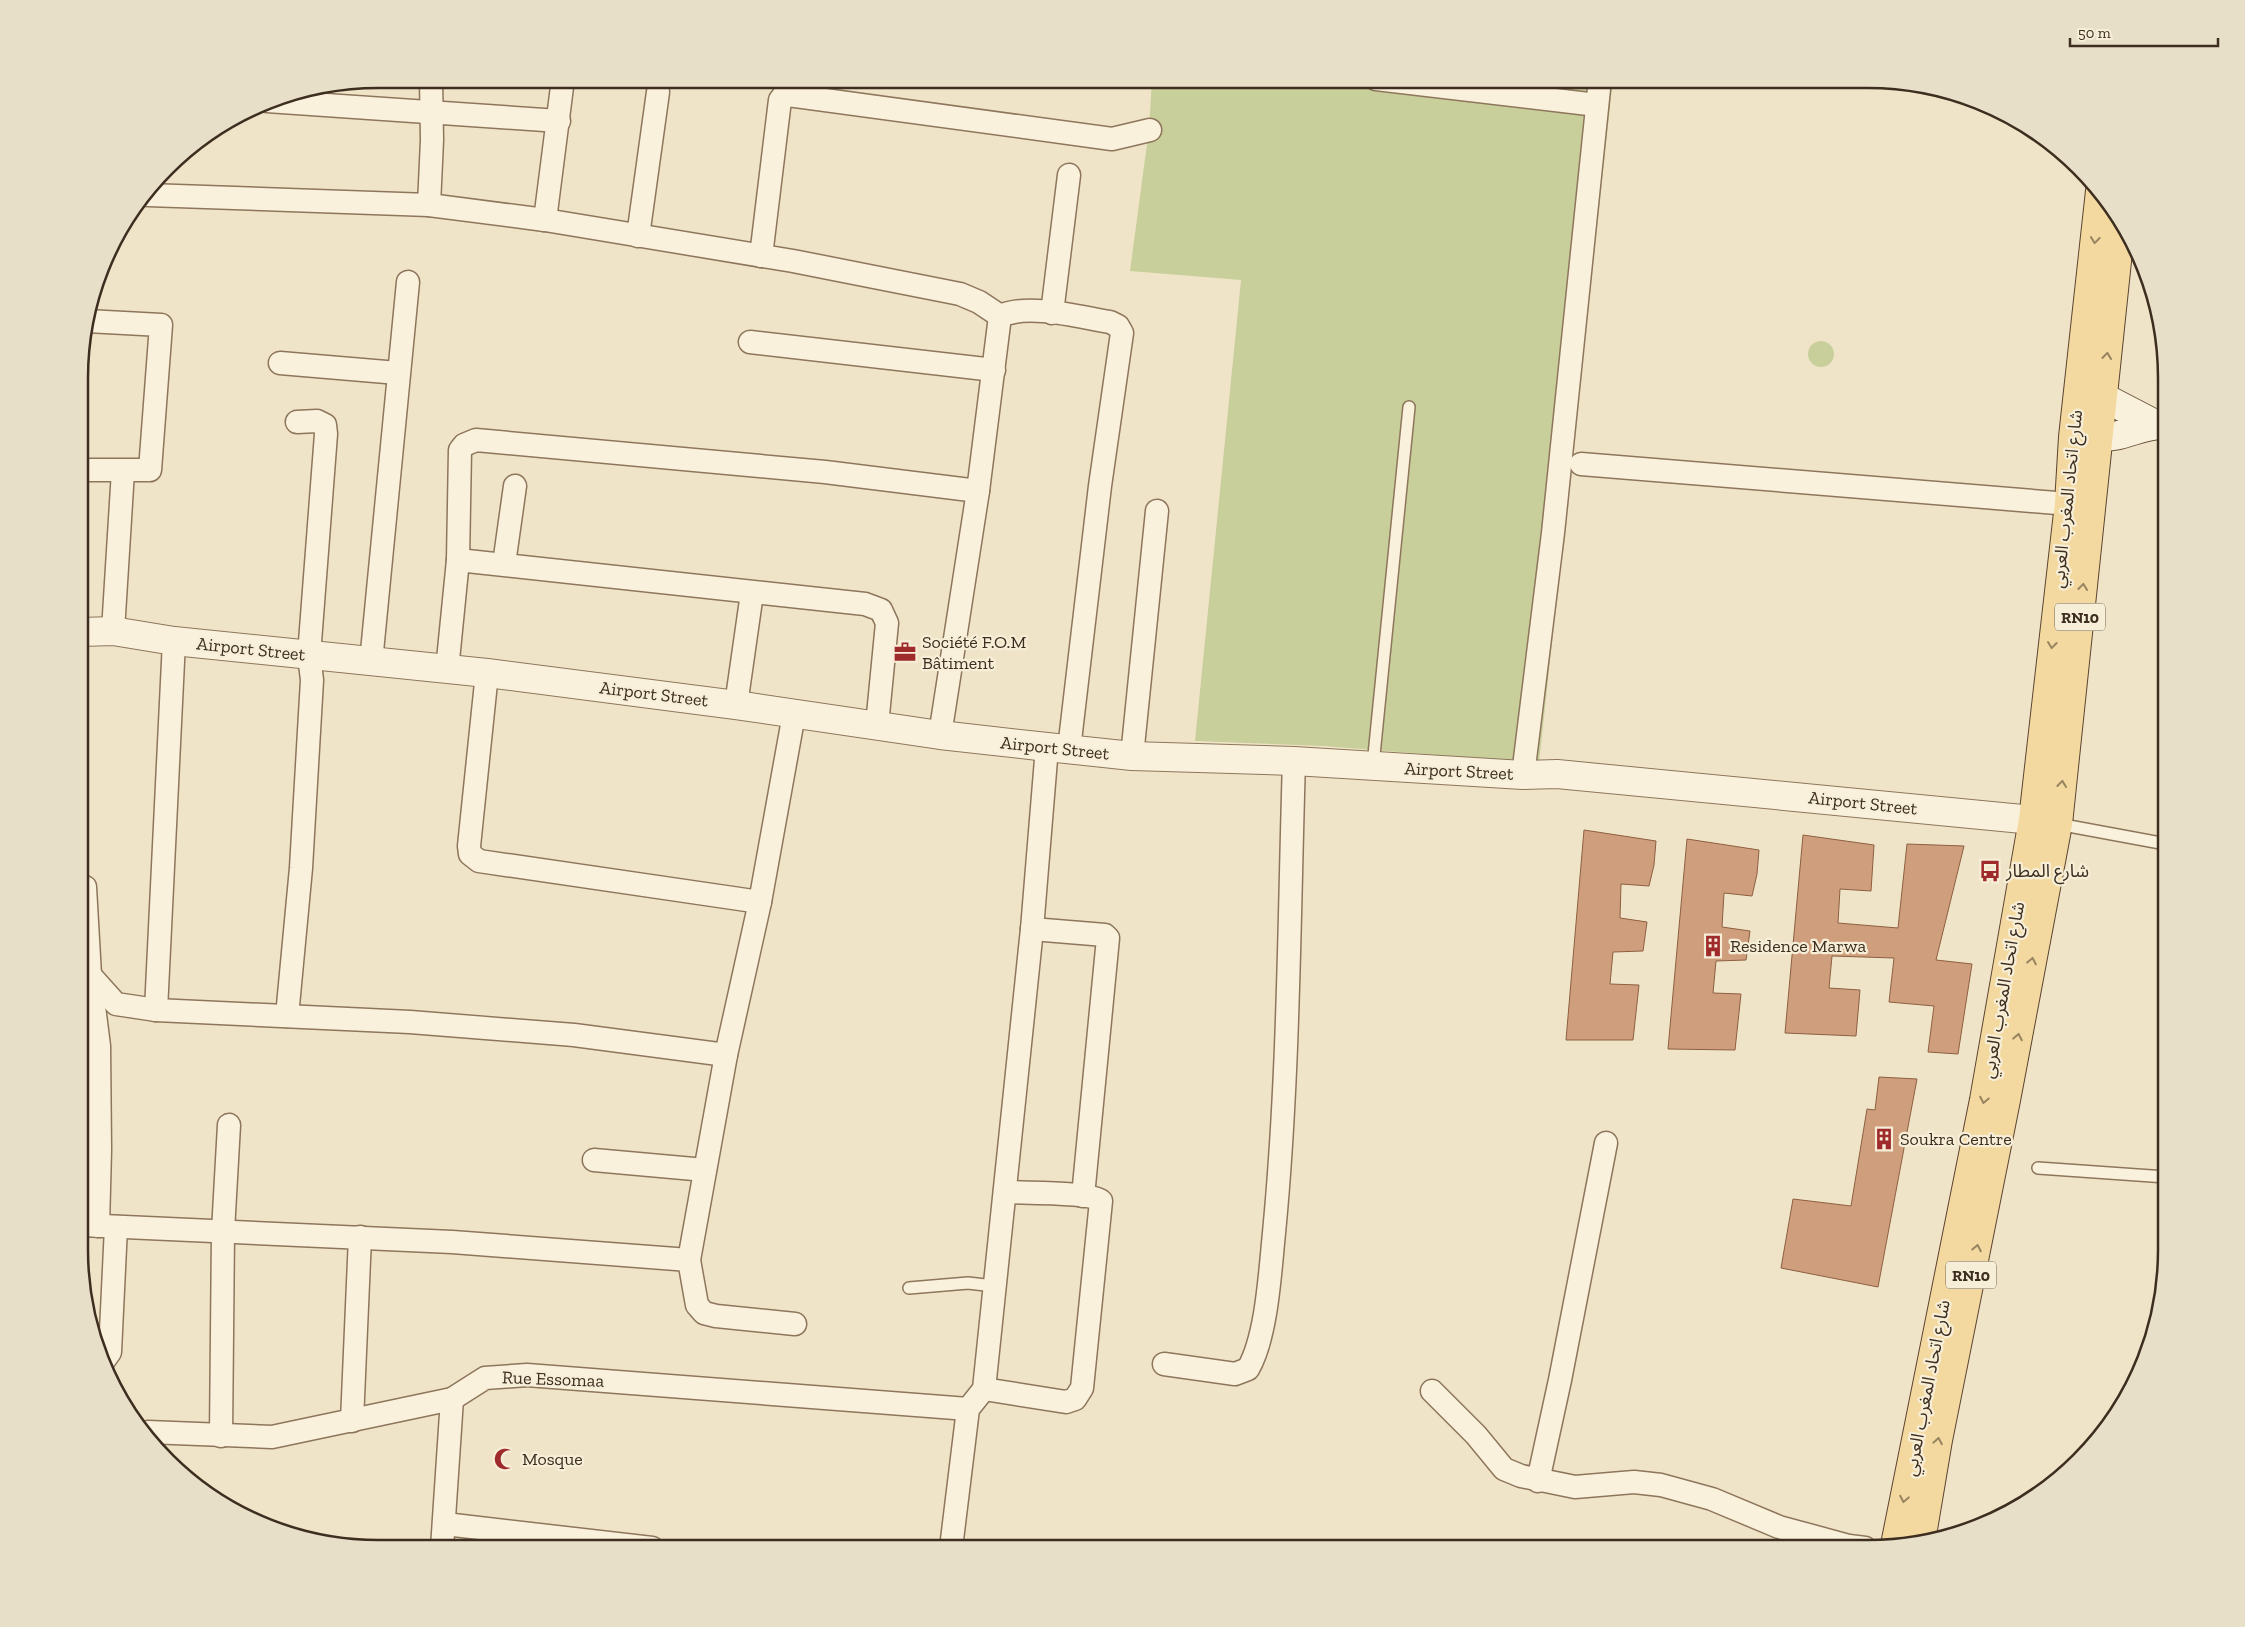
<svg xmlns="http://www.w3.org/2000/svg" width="2245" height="1627" font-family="'Zilla Slab','Noto Sans Arabic',serif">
<rect width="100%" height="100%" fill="#f0e4c8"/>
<!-- green -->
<g fill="#c9cf9b">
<polygon points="1152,79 1613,79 1539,763 1323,746 1195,741 1241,280 1130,271 1149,129"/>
<circle cx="1821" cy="354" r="13"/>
</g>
<!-- building -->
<g fill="#cf9f7d" stroke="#8d5f41">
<polygon points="1584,830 1656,841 1654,865 1649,886 1621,884 1620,918 1647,922 1643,951 1613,952 1610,984 1639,985 1633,1040 1566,1040"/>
<polygon points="1803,835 1874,845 1871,891 1840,889 1838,923 1898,928 1907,844 1964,846 1936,960 1972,964 1958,1054 1928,1052 1934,1006 1889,1002 1894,958 1832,956 1829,988 1860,990 1856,1036 1785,1033"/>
<polygon points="1687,839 1759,850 1757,874 1752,896 1724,893 1722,927 1750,931 1746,960 1716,961 1713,993 1741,994 1735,1050 1668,1049"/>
<polygon points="1879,1077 1917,1079 1878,1287 1781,1268 1793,1199 1851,1206 1867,1109 1875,1110"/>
</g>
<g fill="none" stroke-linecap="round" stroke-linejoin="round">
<!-- service casing -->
<g stroke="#8d765c" stroke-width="14">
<g id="service">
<polyline points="1373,765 1409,407"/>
<polyline points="2058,824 2166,844"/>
<polyline points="2038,1168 2166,1177"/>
<polyline points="909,1288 968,1283 994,1286"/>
</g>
</g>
<!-- minor casing -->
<g stroke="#8d765c" stroke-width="25">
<g id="minor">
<polyline points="1376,79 1597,105"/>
<polyline points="267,101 559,121"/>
<polyline points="148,195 429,205 545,220 793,261 960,294 979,302 1000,316"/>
<polyline points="429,205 432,140 431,79"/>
<polyline points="545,220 563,79"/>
<polyline points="638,236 658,92"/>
<polyline points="761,256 780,100 783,96 788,95 1112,139 1150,130"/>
<polyline points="1052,313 1069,175"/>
<path d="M1000 316C1029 303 1079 317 1110 322L1118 326 1122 333 1100 486 1069 749"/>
<polyline points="750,342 994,370"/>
<polyline points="280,363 398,373"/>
<polyline points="1581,464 2069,504"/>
<polyline points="81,470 150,470 161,325 87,321"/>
<polyline points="458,560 460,450 464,445 476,440 825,472 978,491"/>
<polyline points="504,564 515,486"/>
<polyline points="113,631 123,471"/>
<polyline points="371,662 408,282"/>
<polyline points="447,670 458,560 865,604 881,610 887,623 877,725"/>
<polyline points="487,673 469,846 470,854 479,861 760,902"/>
<polyline points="736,705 752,593"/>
<polyline points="940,735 978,491 1000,316"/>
<polyline points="1132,756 1157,511"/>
<polyline points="1523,775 1553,533 1600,79"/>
<polyline points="85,887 90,975 99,1046 100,1150 98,1226"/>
<polyline points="1032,929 1105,935 1108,938 1083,1196"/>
<polyline points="81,974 90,975 116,1004 156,1010 410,1022 574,1035 726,1055"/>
<polyline points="156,1010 174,641"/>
<polyline points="287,1016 301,868 312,680 309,655 326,434 325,425 317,421 297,422"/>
<polyline points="594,1160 705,1170"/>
<polyline points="81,1225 452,1242 689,1260 726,1055 760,902 794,714"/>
<polyline points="689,1260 697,1305 704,1313 716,1316 795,1324"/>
<polyline points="105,1359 110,1352 116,1227"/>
<path d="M1164 1364 1235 1374 1248 1369C1267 1336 1270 1272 1274 1233 1289 1077 1289 918 1294 761"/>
<path d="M984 1389 1066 1402 1075 1399 1082 1388 1101 1201C1091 1192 1022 1193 1005 1192"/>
<polyline points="1432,1391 1476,1435 1504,1469 1521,1476 1575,1487 1634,1482 1661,1485 1712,1499 1779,1527 1849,1546 1865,1548"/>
<polyline points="352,1421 360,1237"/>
<polyline points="148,1432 272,1437 452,1399 485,1378 527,1375 968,1409"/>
<polyline points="221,1436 223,1231 229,1125"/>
<polyline points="1538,1481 1560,1380 1606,1143"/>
<polyline points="445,1524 652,1548"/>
<polyline points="442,1548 452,1399"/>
<polyline points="951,1548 968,1409 984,1389 1032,929 1047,747"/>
</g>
</g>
<!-- tertiary casing -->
<g stroke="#8d765c" stroke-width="30">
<polyline id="tertiary" points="81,632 113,631 174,641 487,673 736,705 940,735 1047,747 1132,756 1294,761 1523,775 1557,774 2033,820"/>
</g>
<!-- secondary casing -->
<g stroke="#6f573f" stroke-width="30">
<g id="secondary">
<polyline points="2081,394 2103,397 2155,424"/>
<path d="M2075 437C2090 438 2104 438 2119 435 2135 431 2149 424 2166 425"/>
</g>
</g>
<!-- primary casing -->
<g stroke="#5b4430" stroke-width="30">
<g id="primary">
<polyline points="1921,1541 1938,1440 2006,1100 2058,824 2121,223"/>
<polyline points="1895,1545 1984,1100 2033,820 2069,504 2073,437 2100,191"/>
</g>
</g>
<!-- service -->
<use href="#service" stroke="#faf1dc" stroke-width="11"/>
<!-- minor -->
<use href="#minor" stroke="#faf1dc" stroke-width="22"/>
<!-- tertiary -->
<use href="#tertiary" stroke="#faf1dc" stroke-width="28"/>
<!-- secondary -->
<use href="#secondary" stroke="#faf1dc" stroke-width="28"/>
<!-- primary -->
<use href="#primary" stroke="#f3d9a0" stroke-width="28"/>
</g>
<!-- one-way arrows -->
<defs><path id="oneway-chevron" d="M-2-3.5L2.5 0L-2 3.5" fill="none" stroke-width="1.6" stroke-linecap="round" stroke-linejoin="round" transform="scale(1.25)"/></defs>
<g stroke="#988460">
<use href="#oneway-chevron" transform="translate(2095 240) rotate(96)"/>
<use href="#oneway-chevron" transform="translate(2107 356) rotate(-84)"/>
<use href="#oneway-chevron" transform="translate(2083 587) rotate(-84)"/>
<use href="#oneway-chevron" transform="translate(2052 645) rotate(97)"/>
<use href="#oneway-chevron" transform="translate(2062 784) rotate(-84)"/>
<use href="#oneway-chevron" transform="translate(2032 961) rotate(-79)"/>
<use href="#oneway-chevron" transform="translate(2018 1037) rotate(-79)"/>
<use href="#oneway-chevron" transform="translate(1984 1100) rotate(101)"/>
<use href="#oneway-chevron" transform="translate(1977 1248) rotate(-79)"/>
<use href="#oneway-chevron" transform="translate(1938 1441) rotate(-80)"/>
<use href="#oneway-chevron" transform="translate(1904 1499) rotate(101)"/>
</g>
<!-- icons -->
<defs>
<g id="office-bare" transform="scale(1.725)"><path d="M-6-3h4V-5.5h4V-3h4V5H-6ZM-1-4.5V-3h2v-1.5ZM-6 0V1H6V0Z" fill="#9e2a2b" stroke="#f7eed8" stroke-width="2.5" paint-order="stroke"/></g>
<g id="bus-bare" transform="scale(1.725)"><path d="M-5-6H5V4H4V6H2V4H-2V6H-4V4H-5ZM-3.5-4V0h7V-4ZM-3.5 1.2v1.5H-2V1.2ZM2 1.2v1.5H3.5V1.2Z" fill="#9e2a2b" stroke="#f7eed8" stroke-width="2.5" paint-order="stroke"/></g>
<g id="building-bare" transform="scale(1.725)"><path d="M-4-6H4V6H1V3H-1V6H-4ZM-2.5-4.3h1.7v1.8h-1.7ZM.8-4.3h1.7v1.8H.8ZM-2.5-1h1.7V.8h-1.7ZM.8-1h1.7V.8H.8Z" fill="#9e2a2b" stroke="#f7eed8" stroke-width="2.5" paint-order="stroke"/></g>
<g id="mosque-bare" transform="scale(1.725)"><path d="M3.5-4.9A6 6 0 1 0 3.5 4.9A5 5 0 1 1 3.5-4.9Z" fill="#9e2a2b" stroke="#f7eed8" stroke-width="2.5" paint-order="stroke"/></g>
</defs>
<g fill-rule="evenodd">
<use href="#office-bare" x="905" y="652"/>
<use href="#bus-bare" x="1990" y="871"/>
<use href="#building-bare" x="1713" y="946"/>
<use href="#building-bare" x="1884" y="1139"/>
<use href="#mosque-bare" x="505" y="1459"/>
</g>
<g text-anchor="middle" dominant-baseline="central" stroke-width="4.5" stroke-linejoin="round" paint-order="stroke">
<!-- shield labels -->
<g fill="#f7eed8" stroke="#756857" stroke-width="1">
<rect x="2055" y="603.5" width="50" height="27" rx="4"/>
<rect x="1946" y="1261.5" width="50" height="27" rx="4"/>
</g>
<g font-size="16" font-weight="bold" fill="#3d2e20">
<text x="2080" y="617">RN10</text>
<text x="1971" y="1275">RN10</text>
</g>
<!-- street labels -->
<g font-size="18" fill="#3d2e20" stroke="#f7eed8">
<text transform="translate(2067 499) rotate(-84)">شارع اتحاد المغرب العربي</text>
<text transform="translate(251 649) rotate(6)">Airport Street</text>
<text transform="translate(654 694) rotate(7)">Airport Street</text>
<text transform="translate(1055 748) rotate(6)">Airport Street</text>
<text transform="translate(1459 771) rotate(3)">Airport Street</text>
<text transform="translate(1863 803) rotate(6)">Airport Street</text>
<text transform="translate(2003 990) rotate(-80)">شارع اتحاد المغرب العربي</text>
<text transform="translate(553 1379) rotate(2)">Rue Essomaa</text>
<text transform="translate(1927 1388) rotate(-79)">شارع اتحاد المغرب العربي</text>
</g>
<!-- poi labels -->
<g font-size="18" fill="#3d2e20" stroke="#f7eed8" text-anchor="start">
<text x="922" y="642">Société F.O.M<tspan x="922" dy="21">Bâtiment</tspan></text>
<text x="2006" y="871">شارع المطار</text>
<text x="1730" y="946">Residence Marwa</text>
<text x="1900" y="1139">Soukra Centre</text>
<text x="522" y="1459">Mosque</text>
</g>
</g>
<!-- crop -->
<path d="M0 0H2245V1627H0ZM378 88H1868A290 290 0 0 1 2158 378V1250A290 290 0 0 1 1868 1540H378A290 290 0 0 1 88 1250V378A290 290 0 0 1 378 88Z" fill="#e8dfc9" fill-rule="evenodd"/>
<path fill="none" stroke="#3d2e20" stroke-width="2.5" d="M378 88H1868A290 290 0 0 1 2158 378V1250A290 290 0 0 1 1868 1540H378A290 290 0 0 1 88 1250V378A290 290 0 0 1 378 88Z"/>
<!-- scale -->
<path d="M2070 38v8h148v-8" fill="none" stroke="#3d2e20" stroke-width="2.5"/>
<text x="2078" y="38" font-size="15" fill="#3d2e20" stroke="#f7eed8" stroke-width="4" paint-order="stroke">50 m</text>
</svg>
